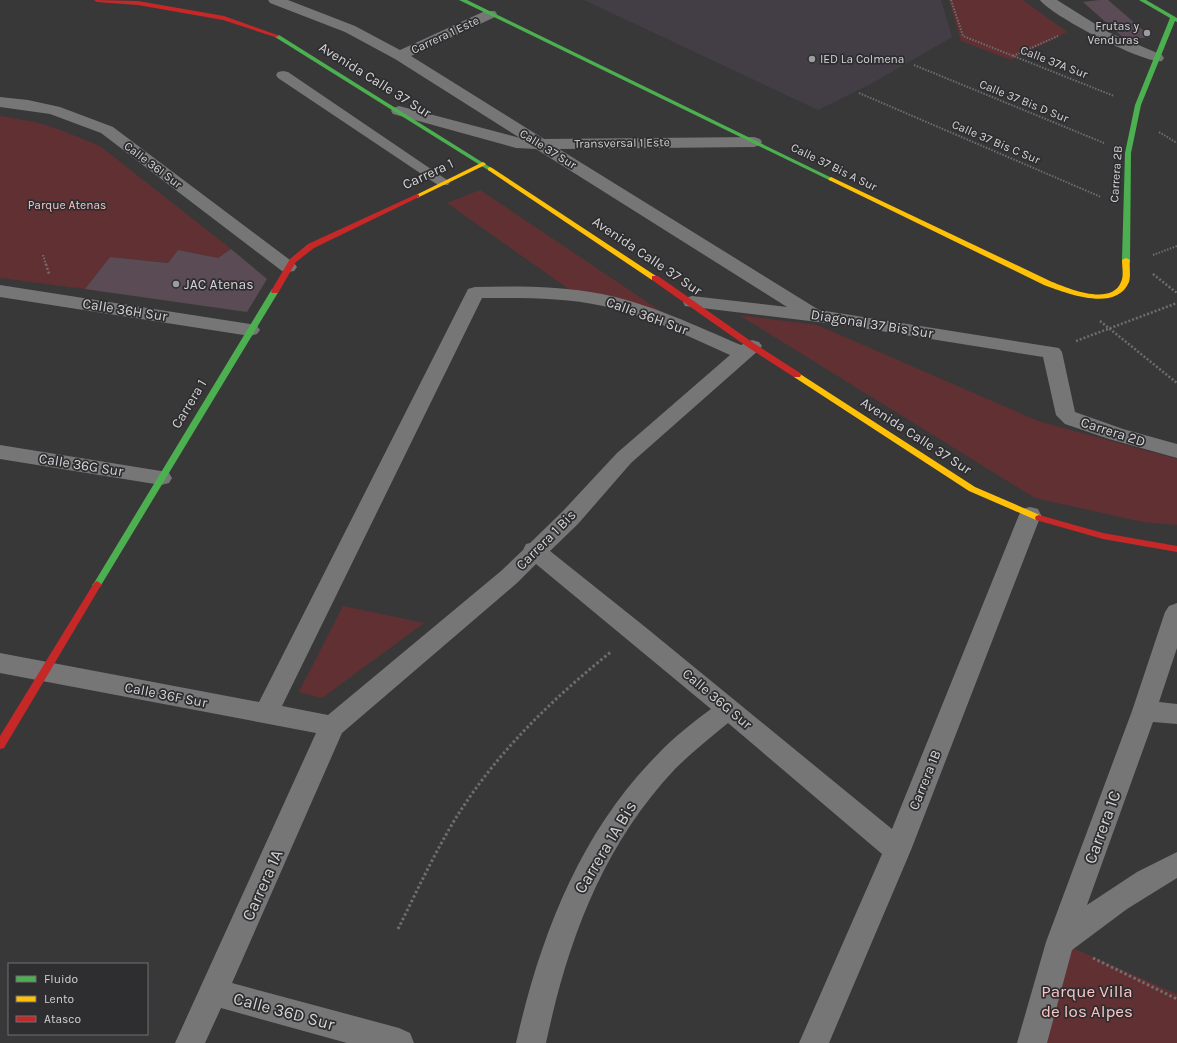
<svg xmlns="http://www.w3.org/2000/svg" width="1177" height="1043" font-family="Karla,sans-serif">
<rect width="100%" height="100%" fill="#393839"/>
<!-- built -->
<polygon fill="#433e45" points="584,0 941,0 952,37 876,81 818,110"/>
<!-- green -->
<g fill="#613033">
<polygon points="949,0 1023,0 1067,32 1011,60 961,41"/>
<polygon points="0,116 35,122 58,129 100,146 231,249 218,258 178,250 168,263 110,257 85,289 0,278"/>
<polygon points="480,190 668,316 573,292 447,203"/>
<polygon points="739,315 817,325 1038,421 1177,459 1177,525 1143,522 1035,498"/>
<polygon points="343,606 424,623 322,698 299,692"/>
<polygon points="1059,942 1177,994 1177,1043 1030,1043"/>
</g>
<!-- building -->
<g fill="#5b4b55">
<polygon points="1100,0 1108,0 1151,37 1126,40 1083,2"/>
<polygon points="231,249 267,279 247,312 85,289 110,257 168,263 178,250 218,258"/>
</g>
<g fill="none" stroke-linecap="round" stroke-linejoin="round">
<!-- path-far2 -->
<g stroke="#6e6e6e" stroke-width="2" stroke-dasharray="1.5 1.5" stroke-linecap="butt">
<polyline points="951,0 963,36 1114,96"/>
<polyline points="1013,56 1058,36"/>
<polyline points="914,65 1104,143"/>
<polyline points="859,93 1101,197"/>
<polyline points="1159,132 1177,143"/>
<polyline points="43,255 46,265"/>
<polyline points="1153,255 1177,246"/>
</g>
<!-- path-far1 -->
<g stroke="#6e6e6e" stroke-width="2.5" stroke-dasharray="2 2" stroke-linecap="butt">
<polyline points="46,264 49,274"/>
<polyline points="1153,274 1177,293"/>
<polyline points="1100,321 1177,383"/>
<polyline points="1076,341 1177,303"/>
</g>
<!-- path -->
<g stroke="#6e6e6e" stroke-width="3" stroke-dasharray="2.5 2.5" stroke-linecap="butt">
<path d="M398 929C416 893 433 856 454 821 495 754 551 700 612 651"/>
<polyline points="1093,958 1177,999"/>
</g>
<!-- lane -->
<polygon fill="#767676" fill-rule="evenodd" points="283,71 288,72 450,182 448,185 438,185 278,78 276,75 278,72"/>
<!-- street -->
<g fill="#767676" fill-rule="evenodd">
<polygon points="268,0 288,0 355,26 400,50 485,11 495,11 497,14 495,17 411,56 544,139 754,137 760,139 762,142 760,145 754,147 559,149 819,310 1059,348 1062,352 1075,412 1123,429 1177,444 1177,458 1109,439 1065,424 1056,415 1043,357 843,325 685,306 683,302 685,298 692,296 787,307 536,149 516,148 393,114 391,111 393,108 399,106 520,138 395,59 345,32 270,3"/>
<path d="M1040 0H1057L1108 32 1162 55 1164 58 1162 61C1146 65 1050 15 1040 0Z"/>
<polygon points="0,97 28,100 60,107 113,127 294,263 297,267 294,271 288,272 282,271 101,133 50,114 0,107"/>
<polygon points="0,285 250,324 257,326 260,330 257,334 250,336 0,297"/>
<path d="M475 287C517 286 560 286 602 294 651 304 696 326 741 345L752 340 759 342 762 346 759 350 631 463 578 524 550 551 644 626 892 829 1019 515 1022 509 1030 507 1038 509 1041 515 911 850 829 1043H799L882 854 728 723C710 738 691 753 675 769 602 847 568 940 546 1043H516C540 937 580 832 658 754 674 737 692 723 711 709L536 564 517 583 342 733 232 983 399 1028 410 1033 414 1043H347L221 1008 205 1043H175L316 733 0 673V653L259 702 466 293 468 289ZM482 298C522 298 563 297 603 306 647 315 689 337 730 355L617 453 562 512 530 543 526 544 523 550 501 571 328 715 282 706Z"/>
<polygon points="0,445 161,471 169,473 172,478 169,483 161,485 0,459"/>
<polygon points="1177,603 1177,648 1159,702 1177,704 1177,724 1153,722 1087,905 1137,872 1177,852 1177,878 1127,909 1072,950 1047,1043 1017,1043 1046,942 1132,711 1165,612 1169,606"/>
</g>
<!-- fast -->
<g fill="#4caf50" fill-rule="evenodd">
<polygon points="459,0 467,0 834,179 831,181 829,180"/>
<polygon points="1139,0 1146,0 1177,18 1177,22 1175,21 1141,105 1131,153 1130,260 1126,262 1122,260 1125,153 1135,105 1170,18"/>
<polygon points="275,35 279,35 493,169 490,171 488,170 275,37"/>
<polygon points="272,289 278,289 279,291 100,587 94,587 92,585 94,583"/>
</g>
<!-- slow -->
<g fill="#ffc107" fill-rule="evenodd">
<polygon points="483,162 486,164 485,165 419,197 417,198 414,196"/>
<polygon points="490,167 492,168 659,278 658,280 652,280 488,170 488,168"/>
<path d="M831 177 1050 281C1067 288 1111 307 1121 282 1124 276 1122 267 1122 260L1126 258 1130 260C1129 267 1131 275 1129 282 1116 313 1066 293 1044 285L829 180 828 179Z"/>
<polygon points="797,372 975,487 1042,516 1043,518 1042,520 1036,520 969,491 794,377 793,375"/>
</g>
<!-- jam -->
<g fill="#c62828" fill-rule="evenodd">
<polygon points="94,0 138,1 224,16 280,36 275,37 223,20 138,5 97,2"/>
<polygon points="417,194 419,195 419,197 314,248 296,262 278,293 272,293 271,291 290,259 308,244"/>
<polygon points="652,276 658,276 755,344 800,373 801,375 800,377 794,377 749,348 652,280"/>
<polygon points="1039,515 1103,533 1177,546 1177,552 1103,539 1036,520 1035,518 1036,516"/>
<polygon points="97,581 100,583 102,585 100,587 4,748 0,749 0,736 94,583"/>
</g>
</g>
<!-- markers -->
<g fill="#9d9c9e" stroke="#2e2d30" stroke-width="1.5">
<circle cx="1147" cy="33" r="4"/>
<circle cx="812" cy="59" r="4"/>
<circle cx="176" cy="284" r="4"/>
</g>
<g text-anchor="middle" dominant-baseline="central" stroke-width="3.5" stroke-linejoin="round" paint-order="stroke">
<!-- far-poi labels -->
<g font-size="12" fill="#d3d2d4" stroke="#2e2d30" text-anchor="end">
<text x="1139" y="26">Frutas y<tspan x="1139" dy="14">Venduras</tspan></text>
<text x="820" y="59" text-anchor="start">IED La Colmena</text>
</g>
<!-- far-street labels -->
<g font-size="12" fill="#d3d2d4" stroke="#2e2d30">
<text transform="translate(445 35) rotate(-25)">Carrera 1 Este</text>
<text transform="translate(1054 62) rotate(21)">Calle 37A Sur</text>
<text transform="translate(1024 101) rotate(22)">Calle 37 Bis D Sur</text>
<text transform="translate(996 142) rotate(23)">Calle 37 Bis C Sur</text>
<text transform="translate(622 143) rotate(-1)">Transversal 1 Este</text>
<text transform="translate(548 149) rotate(32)">Calle 37 Sur</text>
<text transform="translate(153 165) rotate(37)">Calle 36I Sur</text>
<text transform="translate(834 167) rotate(26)">Calle 37 Bis A Sur</text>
<text transform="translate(1116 174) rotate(-86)">Carrera 2B</text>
</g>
<!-- far-park labels -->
<g font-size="12" fill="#fcc5c5" stroke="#2e2d30">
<text x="67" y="205">Parque Atenas</text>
</g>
<!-- street labels -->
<g font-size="14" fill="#d3d2d4" stroke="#2e2d30">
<text transform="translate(375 80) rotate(32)">Avenida Calle 37 Sur</text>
<text transform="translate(428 174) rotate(-25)">Carrera 1</text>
<text transform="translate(647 256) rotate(34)">Avenida Calle 37 Sur</text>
<text transform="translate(125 310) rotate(9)">Calle 36H Sur</text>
<text transform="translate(647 316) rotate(20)">Calle 36H Sur</text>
<text transform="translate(872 324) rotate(9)">Diagonal 37 Bis Sur</text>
<text transform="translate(189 404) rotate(-59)">Carrera 1</text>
<text transform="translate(1113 432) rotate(18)">Carrera 2D</text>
<text transform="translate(916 436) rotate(33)">Avenida Calle 37 Sur</text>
<text transform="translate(81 465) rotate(9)">Calle 36G Sur</text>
<text transform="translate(546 540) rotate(-45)">Carrera 1 Bis</text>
<text transform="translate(166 695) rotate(11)">Calle 36F Sur</text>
<text transform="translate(717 699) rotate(40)">Calle 36G Sur</text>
<text transform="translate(925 780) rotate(-68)">Carrera 1B</text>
</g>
<!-- poi labels -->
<g font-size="14" fill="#d3d2d4" stroke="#2e2d30" text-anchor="start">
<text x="184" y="284">JAC Atenas</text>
</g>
<!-- near-street labels -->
<g font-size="17" fill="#d3d2d4" stroke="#2e2d30">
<text transform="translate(1102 827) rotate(-70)">Carrera 1C</text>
<text transform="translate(605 847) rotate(-59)">Carrera 1A Bis</text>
<text transform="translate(262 885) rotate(-66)">Carrera 1A</text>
<text transform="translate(284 1011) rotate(15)">Calle 36D Sur</text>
</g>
<!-- near-park labels -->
<g font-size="17" fill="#fcc5c5" stroke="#2e2d30">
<text x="1087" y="991">Parque Villa<tspan x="1087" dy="20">de los Alpes</tspan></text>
</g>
</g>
<!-- legend -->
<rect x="8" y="963" width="140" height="72" fill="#2e2d30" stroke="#706f72"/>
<rect x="16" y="976" width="20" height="6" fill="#4caf50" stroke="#706f72"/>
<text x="44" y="983" font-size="12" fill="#d3d2d4">Fluido</text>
<rect x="16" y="996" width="20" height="6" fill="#ffc107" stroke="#706f72"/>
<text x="44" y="1003" font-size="12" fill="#d3d2d4">Lento</text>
<rect x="16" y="1016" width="20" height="6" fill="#c62828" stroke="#706f72"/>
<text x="44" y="1023" font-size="12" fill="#d3d2d4">Atasco</text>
</svg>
